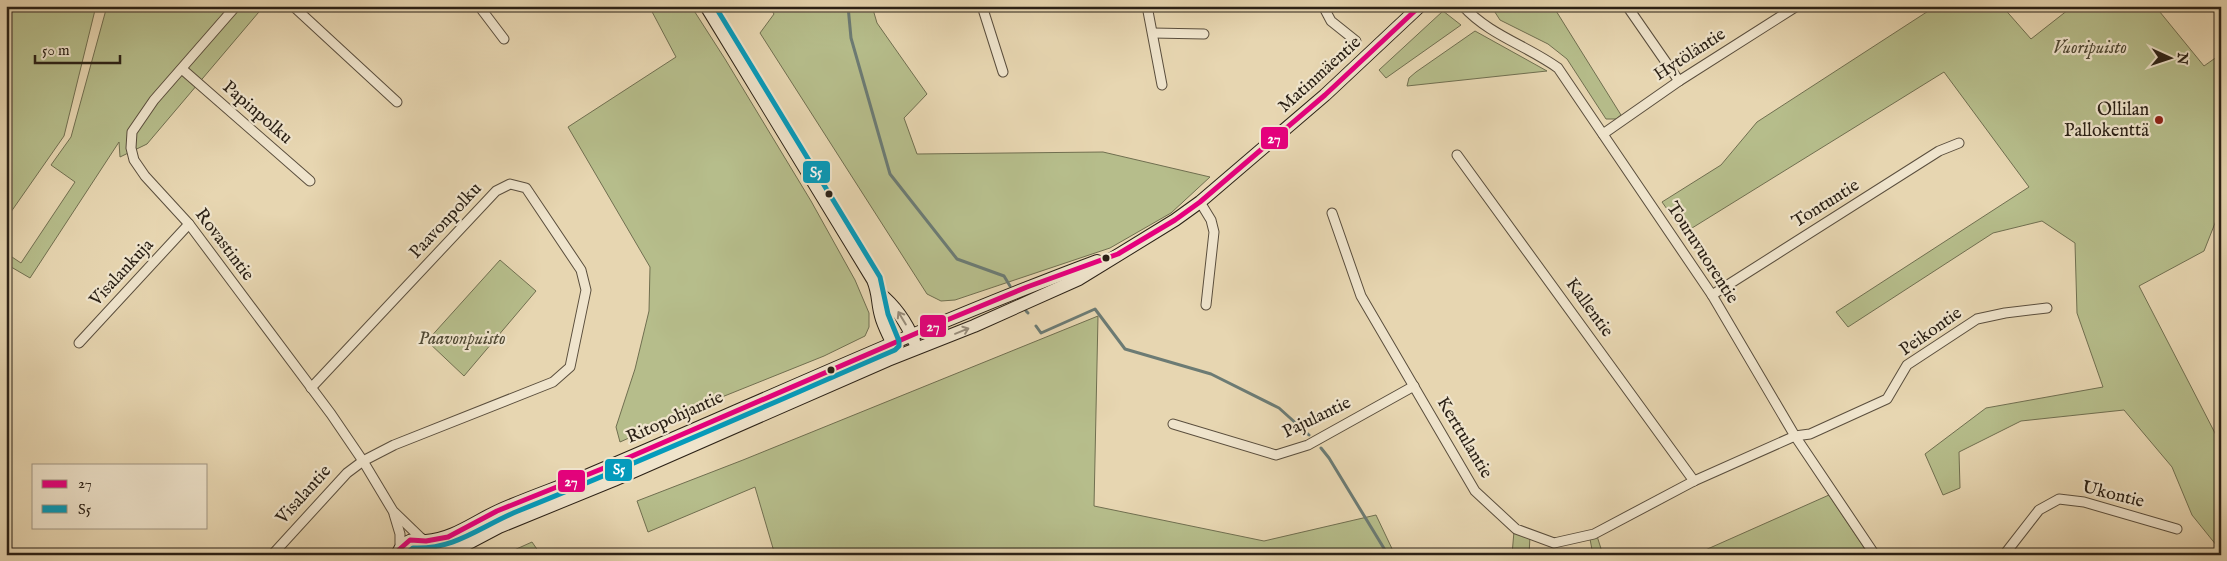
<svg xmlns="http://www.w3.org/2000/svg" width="2227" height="561" font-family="'IM FELL English',serif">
<rect width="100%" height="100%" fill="#e7d6b1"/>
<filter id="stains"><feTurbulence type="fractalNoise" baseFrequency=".004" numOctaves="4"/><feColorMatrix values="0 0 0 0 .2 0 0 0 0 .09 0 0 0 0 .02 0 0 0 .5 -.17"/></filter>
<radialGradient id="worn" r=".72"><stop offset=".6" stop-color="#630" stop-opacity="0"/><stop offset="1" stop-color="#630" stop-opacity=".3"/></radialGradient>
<!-- green -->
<g fill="#b6bd8b" stroke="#706f50">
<polygon points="6,6 96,6 64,136 6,219"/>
<polygon points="107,6 264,6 147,144 120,157 119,142 30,278 6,264 6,253 21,263 75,182 51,165 71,137"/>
<polygon points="649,6 691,6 725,59 811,201 855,280 869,313 869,327 865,336 824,356 707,403 620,442 616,427 635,369 649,311 650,267 568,127 676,57"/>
<polygon points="769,6 872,6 877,23 927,94 904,118 917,154 1103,152 1210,177 1171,213 1110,248 955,300 941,301 927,294 760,33 774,14"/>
<polygon points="1491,6 1553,6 1621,115 1616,119 1606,119 1567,59 1548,44 1500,20"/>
<polygon points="1936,6 2002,6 2031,39 2073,6 2155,6 2204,66 2221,54 2221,208 2204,251 2139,286 2216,435 2221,433 2221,551 2192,515 2172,467 2124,410 2021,421 1959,452 1960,488 1943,495 1925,454 1986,408 2103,387 2077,313 2075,243 2042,221 1993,233 1848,327 1836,312 2029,187 1944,72 1684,233 1662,202 1721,165 1757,122"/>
<polygon points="1443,11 1461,25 1386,78 1379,70"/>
<polygon points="1475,31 1547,71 1407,86 1409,78 1416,72"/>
<polygon points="500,260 536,291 464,376 427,341"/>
<polygon points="1098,316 1094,506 1264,541 1376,515 1395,555 775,555 755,487 648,532 637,501 743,460"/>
<polygon points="1829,495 1867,552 1861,555 1694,555"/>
<polygon points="1514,531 1530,536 1529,555 1512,555"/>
<polygon points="1597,536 1603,555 1593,555 1590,539"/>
<polygon points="532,542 541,555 503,555"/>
</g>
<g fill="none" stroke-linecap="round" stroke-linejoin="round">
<!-- stream -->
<g stroke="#6c7b74" stroke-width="3">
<polyline points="848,6 851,38 890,174 957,259 1004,276 1010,286"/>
<polyline points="1026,311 1028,313"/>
<polyline points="1036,326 1041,333 1095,309 1125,349 1211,374 1279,408 1309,435"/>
<polyline points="1321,448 1329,458 1388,555"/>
</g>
<!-- street casing -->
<g stroke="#5a4e3d" stroke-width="11">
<g id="street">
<polyline points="236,6 154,100 132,132 131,148 134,160 145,176 189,224 331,414 363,461 393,511 423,540"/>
<polyline points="293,6 397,102"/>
<polyline points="479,6 504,39"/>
<polyline points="982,6 1003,72"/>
<polyline points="1147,6 1162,85"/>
<polyline points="1323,6 1331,21 1356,41"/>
<path d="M1463 6C1489 35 1528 46 1558 68L1712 295 1795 436 1875 555"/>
<polyline points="1627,6 1679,81"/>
<polyline points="1153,33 1204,34"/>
<polyline points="182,69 310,181"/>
<polyline points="1603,134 1679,81 1797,6"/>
<polyline points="1457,155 1694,481"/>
<polyline points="1200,202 1211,220 1214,232 1206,305"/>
<polyline points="1332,213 1361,296 1475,491 1516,529 1554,543 1594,534 1694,481 1795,436 1810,434 1887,399 1907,365 1977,319 2005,313 2047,308"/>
<polyline points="1712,295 1939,151 1959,143"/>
<polyline points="79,343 189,224"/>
<polyline points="1173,424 1276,455 1308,445 1414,386"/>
<polyline points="394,514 400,534 400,547"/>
<polyline points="272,555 347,473 363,461 394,445 553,382 570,367 586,290 581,270 526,188 510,184 496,191 311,388"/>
<polyline points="2004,555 2039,510 2059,499 2084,502 2177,529"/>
</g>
</g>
<!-- secondary casing -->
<g stroke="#2b2116" stroke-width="14">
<g id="secondary">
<path d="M706 6 873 280C879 294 877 302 881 316 884 328 891 338 895 350"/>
<path d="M879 293C895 306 906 321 914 341"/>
<path d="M426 541C453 539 474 522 498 511 527 498 557 488 586 476 756 404 923 326 1097 261"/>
<path d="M397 555C403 540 415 536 430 543L436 555"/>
<polyline points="446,555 499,527 614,480 888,360 974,326 1079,279 1175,220 1200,202 1325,95 1420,6"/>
</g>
</g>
<!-- street -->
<use href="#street" stroke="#efe4cc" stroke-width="9"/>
<!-- secondary -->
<use href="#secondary" stroke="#efe4cc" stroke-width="12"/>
<!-- bus-1 casing -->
<g stroke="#efe4cc" stroke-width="9">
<polyline id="bus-1" points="393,555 410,540 426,541 448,537 497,511 609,466 947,320 1027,287 1118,254 1175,220 1200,202 1325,95 1420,6"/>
</g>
<!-- bus-2 casing -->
<g stroke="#efe4cc" stroke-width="9">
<path id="bus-2" d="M405 555 413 548C455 550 481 526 518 511 645 460 770 404 895 350L899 346V341L888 314 880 277 715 6"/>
</g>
<!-- bus-1 -->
<use href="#bus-1" stroke="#e5007d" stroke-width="5"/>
<!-- bus-2 -->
<use href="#bus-2" stroke="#049bbc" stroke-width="5"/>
</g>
<!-- one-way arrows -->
<defs><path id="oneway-shaft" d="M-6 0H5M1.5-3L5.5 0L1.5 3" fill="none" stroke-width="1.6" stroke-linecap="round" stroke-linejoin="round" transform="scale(1.25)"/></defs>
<g stroke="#978c7a">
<use href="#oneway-shaft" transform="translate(902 318) rotate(-121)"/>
<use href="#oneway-shaft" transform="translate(962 331) rotate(-22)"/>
</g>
<!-- markers -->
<circle fill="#8f2418" stroke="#efe4cc" stroke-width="2" cx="2159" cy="120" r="5"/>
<g fill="#2b2116" stroke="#efe4cc" stroke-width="2">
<circle cx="829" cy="194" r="4.5"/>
<circle cx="1106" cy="258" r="4.5"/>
<circle cx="831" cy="370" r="4.5"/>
</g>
<g text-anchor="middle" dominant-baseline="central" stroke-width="4.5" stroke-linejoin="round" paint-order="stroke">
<!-- park labels -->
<g font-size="18" font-style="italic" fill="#4e4833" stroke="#efe4cc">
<text x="2090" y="48">Vuoripuisto</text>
<text x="462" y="339">Paavonpuisto</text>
</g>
<!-- street labels -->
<g font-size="18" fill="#2b2116" stroke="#efe4cc">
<text transform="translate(1690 55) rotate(-33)">Hytöläntie</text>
<text transform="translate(1320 75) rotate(-42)">Matinmäentie</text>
<text transform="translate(257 113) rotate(41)">Papinpolku</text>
<text transform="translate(1826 204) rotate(-32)">Tontuntie</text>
<text transform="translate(446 221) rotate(-47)">Paavonpolku</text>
<text transform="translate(224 245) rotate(53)">Rovastintie</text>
<text transform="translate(1702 253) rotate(57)">Touruvuorentie</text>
<text transform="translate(122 273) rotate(-47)">Visalankuja</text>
<text transform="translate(1589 308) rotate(54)">Kallentie</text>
<text transform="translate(1931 332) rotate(-35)">Peikontie</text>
<text transform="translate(675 418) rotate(-24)">Ritopohjantie</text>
<text transform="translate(1317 418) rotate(-26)">Pajulantie</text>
<text transform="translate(1464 438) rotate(59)">Kerttulantie</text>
<text transform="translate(304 495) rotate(-48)">Visalantie</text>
<text transform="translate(2113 495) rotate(14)">Ukontie</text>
</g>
<!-- poi labels -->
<g font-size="18" fill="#2b2116" stroke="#efe4cc" text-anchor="end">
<text x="2149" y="110">Ollilan<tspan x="2149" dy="21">Pallokenttä</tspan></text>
</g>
</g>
<g stroke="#efe4cc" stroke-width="2">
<rect x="1260" y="126" width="29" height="24" rx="5" fill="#e5007d"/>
<rect x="802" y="160" width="29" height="24" rx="5" fill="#049bbc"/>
<rect x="919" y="314" width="28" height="24" rx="5" fill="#e5007d"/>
<rect x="604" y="458" width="29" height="24" rx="5" fill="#049bbc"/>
<rect x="557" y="469" width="29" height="24" rx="5" fill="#e5007d"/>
</g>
<g font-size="14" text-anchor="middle" font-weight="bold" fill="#fff">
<text x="1274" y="143">27</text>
<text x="816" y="177">S5</text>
<text x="933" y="331">27</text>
<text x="619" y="474">S5</text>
<text x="571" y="486">27</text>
</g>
<!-- margin -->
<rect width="2227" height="561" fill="none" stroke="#e7d6b1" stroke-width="25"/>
<rect x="8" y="8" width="2212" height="546" fill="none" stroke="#2b2116" stroke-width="2.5"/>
<rect x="12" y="12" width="2202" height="536" fill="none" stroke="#2b2116"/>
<!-- legend -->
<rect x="32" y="464" width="175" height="65" fill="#efe4cc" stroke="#a19683"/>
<rect x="42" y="480" width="25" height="8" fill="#e5007d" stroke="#a19683"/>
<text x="78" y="488" font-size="15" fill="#2b2116">27</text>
<rect x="42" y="505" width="25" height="8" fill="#049bbc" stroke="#a19683"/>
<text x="78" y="514" font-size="15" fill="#2b2116">S5</text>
<!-- north arrow -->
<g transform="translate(2170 58) rotate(93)" stroke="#efe4cc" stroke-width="4" paint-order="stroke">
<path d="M0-4L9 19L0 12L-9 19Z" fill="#2b2116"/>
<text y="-8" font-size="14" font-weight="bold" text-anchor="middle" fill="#2b2116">N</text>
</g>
<!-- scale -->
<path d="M35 55v8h85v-8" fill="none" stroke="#2b2116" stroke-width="2.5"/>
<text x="42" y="55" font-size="15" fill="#2b2116" stroke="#efe4cc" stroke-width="4" paint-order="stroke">50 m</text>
<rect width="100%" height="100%" filter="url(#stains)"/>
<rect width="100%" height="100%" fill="url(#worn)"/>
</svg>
